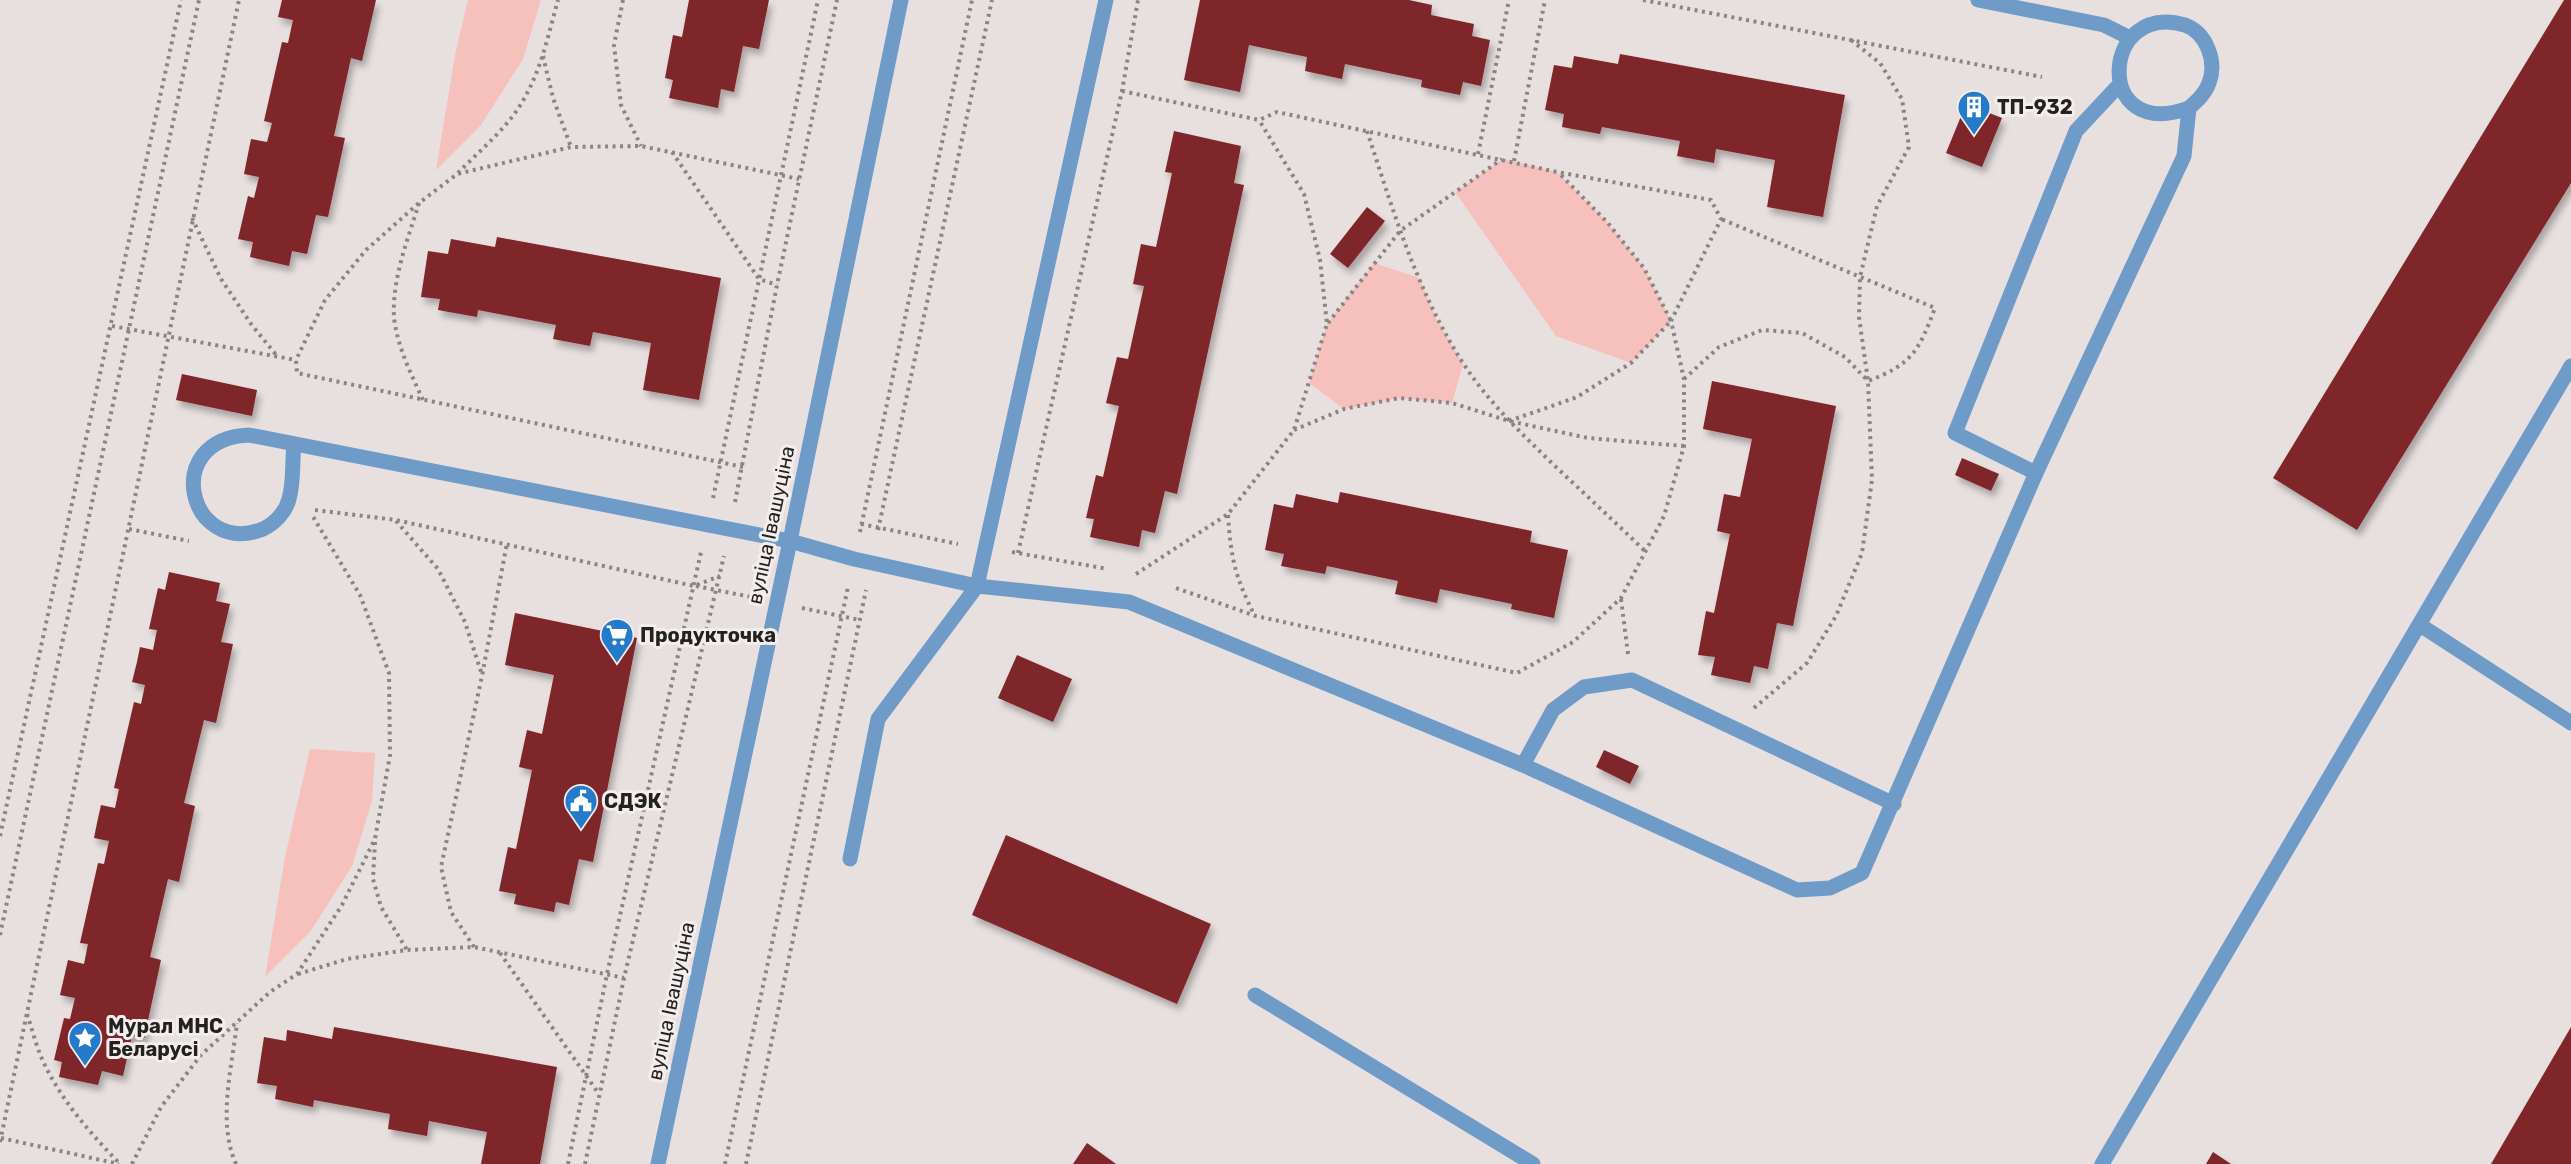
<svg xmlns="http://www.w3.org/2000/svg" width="2571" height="1164" font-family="Rubik,sans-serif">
<defs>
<filter id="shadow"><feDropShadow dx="3.5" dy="6" stdDeviation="3" flood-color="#0004"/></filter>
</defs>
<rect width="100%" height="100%" fill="#e7e0df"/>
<!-- green -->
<g fill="#f6c0bd">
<polygon points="468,0 541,0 523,59 481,125 436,170 456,50"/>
<polygon points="1503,159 1557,172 1607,222 1644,268 1671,321 1631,363 1556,336 1455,192"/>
<polygon points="1374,263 1419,278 1437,320 1463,364 1452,403 1399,398 1344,409 1309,383 1327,324"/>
<polygon points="310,749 375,753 372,801 352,866 310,932 265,977 285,857"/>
</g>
<!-- building -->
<g fill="#7f2529" filter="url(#shadow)">
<polygon points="282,0 376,0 362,61 351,58 334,136 345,138 328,217 316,215 307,254 292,251 289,266 250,257 253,242 238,239 248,196 254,198 259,177 244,174 251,139 267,142 272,123 264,121 282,42 288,43 293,20 278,17"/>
<polygon points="689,0 769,0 759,49 743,46 734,92 721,89 718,108 669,98 673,80 665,78 673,35 682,37"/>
<polygon points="1200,0 1409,0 1432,5 1431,15 1474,24 1472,36 1490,40 1481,86 1463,82 1460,95 1421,87 1422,80 1345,64 1342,79 1305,71 1307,57 1249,45 1240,92 1184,80"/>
<polygon points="2564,0 2571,0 2571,183 2357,530 2273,478"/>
<polygon points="1620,54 1845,95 1823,217 1767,207 1775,160 1716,149 1714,163 1677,156 1680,141 1602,127 1600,134 1562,127 1564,114 1545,110 1554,65 1572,68 1574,56 1618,64"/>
<polygon points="1966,104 2002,118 1982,167 1946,153"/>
<polygon points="1174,131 1241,146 1234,183 1244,185 1177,494 1165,491 1155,533 1142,530 1139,547 1090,537 1094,519 1086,518 1096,475 1103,477 1119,406 1106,403 1117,357 1128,359 1144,286 1133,284 1141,244 1156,247 1172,173 1165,172"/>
<polygon points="1367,207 1385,221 1348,268 1330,254"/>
<polygon points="497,237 721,278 699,400 643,390 651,343 593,332 590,346 553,339 556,325 478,310 477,317 438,310 440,299 421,297 428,251 448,254 451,239 495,247"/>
<polygon points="182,374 257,390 252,416 176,400"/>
<polygon points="1712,381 1836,406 1793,626 1777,623 1768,669 1754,666 1750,683 1711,675 1715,657 1698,655 1706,611 1714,613 1730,534 1717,531 1724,494 1740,497 1752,439 1703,429"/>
<polygon points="1962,458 1999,474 1991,491 1955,475"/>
<polygon points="1340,492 1532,531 1530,542 1568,550 1554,618 1511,609 1512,604 1440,589 1437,603 1395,594 1398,581 1327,566 1325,574 1281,566 1284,554 1265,550 1274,504 1293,508 1296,494 1338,503"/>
<polygon points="169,572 220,583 216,601 230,604 221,642 233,644 216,723 204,720 184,803 195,806 179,882 168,879 150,957 161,960 144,1039 132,1036 123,1076 102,1071 98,1085 59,1077 62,1062 54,1060 64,1018 70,1019 75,998 60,995 68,960 84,964 88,944 80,943 98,863 104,864 109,841 94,838 97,823 101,805 115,808 119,789 114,788 134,702 141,704 145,685 132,682 137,662 140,647 153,650 157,630 149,629 158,588 165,590"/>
<polygon points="515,613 637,638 593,862 579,859 569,905 556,902 554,912 514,904 516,894 499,891 508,847 516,849 532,770 519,767 527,730 542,734 554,675 505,665"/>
<polygon points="1017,655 1072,679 1053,722 998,698"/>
<polygon points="1604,750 1639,766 1630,784 1596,767"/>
<polygon points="1006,835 1211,924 1177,1004 972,915"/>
<polygon points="334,1027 557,1067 540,1164 481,1164 487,1132 429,1121 427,1136 388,1129 390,1114 314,1100 313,1107 275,1099 277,1086 257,1083 264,1037 286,1041 287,1030 332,1039"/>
<polygon points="2571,1027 2571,1164 2491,1164"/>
<polygon points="1087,1143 1116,1164 1073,1164"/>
<polygon points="2213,1152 2231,1164 2206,1164"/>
</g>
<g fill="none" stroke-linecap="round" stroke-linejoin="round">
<!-- path -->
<g stroke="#8a8584" stroke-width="4" stroke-dasharray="3 4.5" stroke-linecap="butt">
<polyline points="623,0 614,45 621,105 641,146"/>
<polyline points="1643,0 2042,77"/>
<polyline points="543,56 553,98 571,147"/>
<polyline points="1122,91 1259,120 1277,112 1557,172 1711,200 1721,219 1671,321 1684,379 1684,446 1664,516 1621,598 1573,642 1517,673 1256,616 1173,587"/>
<path d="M1367 131C1393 210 1417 292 1463 363 1488 402 1523 435 1557 468 1587 496 1617 524 1647 553"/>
<polyline points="672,152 759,279 777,285"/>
<polyline points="1478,154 1509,0"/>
<polyline points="1514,161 1545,0"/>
<path d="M458 173C480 150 510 126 525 97 542 67 549 32 558 0"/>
<path d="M419 203C408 239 392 278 394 317 397 346 411 374 423 400"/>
<polyline points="192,218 221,279 251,324 277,356"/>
<polyline points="1328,323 1400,231 1502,159"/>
<polyline points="112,326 296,360"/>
<path d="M1684 379 1719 347 1762 330 1802 333 1845 357 1868 381C1913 364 1919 350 1935 308L1721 219"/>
<polyline points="1509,421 1577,397 1631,363 1671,321 1644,268 1607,222 1558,172"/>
<polyline points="1294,430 1344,409 1399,398 1452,403 1509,421 1588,438 1684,446"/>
<polyline points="743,467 297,373 296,360 325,300 366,250 419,203 457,174 571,147 641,146 799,179"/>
<polyline points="713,498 818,0"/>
<polyline points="735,502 777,285 837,0"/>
<polyline points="315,510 396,520 694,586 720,576"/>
<path d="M1228 515C1231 559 1235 577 1255 616"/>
<polyline points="396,521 438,569 465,622 482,675"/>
<polyline points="861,524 958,544"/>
<polyline points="129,529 189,541"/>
<polyline points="878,530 992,0"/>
<polyline points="860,532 972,0"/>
<polyline points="1012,552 1108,569"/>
<polyline points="1018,553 1122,91 1138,0"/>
<polyline points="1136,574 1228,514 1294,430 1327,324 1320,260 1304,194 1259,120"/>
<polyline points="696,586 751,597"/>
<polyline points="1621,599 1628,654"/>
<polyline points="802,608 860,620"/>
<polyline points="1754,708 1807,663 1836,616 1862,553 1872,480 1868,381 1859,317 1860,277 1877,206 1909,147 1902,99 1880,63 1851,40"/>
<polyline points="0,836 181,0"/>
<polyline points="375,842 373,879 381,907 407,950"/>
<polyline points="0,935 199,0"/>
<polyline points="474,947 451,912 441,867 482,676 507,543"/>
<polyline points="500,953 599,1094"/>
<polyline points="298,974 347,959 407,950 474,947 624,978"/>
<path d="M27 1014C32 1029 36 1045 42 1059 60 1099 90 1133 120 1164"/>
<polyline points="1,1138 119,1164"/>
<polyline points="0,1142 239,0"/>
<polyline points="132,1164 161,1107 201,1055 270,992 297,974 342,905 375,839 390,755 389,673 360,595 312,515"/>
<path d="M236 1164C217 1122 232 1067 237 1023"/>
<polyline points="568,1164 607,974 701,552"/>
<polyline points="585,1164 624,978 724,556"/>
<polyline points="725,1164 848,587"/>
<polyline points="746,1164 866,590"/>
</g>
<!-- minor -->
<g stroke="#6f9bc8" stroke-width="15">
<polyline points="1978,0 2104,25 2128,37"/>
<path d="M294 444C292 462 294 482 289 499 286 512 274 524 263 529 189 558 159 439 249 435L790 541 854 559 977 586 1129 602 1523 765 1797 890 1830 888 1862 873 2036 473 2184 156 2189 108C2197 101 2205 94 2209 83 2217 62 2207 33 2185 25 2101 0 2092 143 2189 108"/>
<polyline points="2036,473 1955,433 2076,131 2120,84"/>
<polyline points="2420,625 2571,723"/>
<polyline points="1523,765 1553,710 1584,687 1632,680 1894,804"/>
<polyline points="850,859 878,719 977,586 1106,0"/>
<polyline points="1255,995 1533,1164"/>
<polyline points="658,1164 790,541 901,0"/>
<polyline points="2102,1164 2571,366"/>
</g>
</g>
<!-- icons -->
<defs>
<g id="building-pin" transform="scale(1.725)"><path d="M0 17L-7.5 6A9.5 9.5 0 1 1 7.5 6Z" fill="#247bc9" stroke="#f4eded"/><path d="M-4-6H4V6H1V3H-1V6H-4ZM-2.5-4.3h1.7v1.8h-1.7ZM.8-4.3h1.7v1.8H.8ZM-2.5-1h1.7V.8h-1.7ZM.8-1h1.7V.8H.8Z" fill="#fff"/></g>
<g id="supermarket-pin" transform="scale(1.725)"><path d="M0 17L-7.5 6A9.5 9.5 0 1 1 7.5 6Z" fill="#247bc9" stroke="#f4eded"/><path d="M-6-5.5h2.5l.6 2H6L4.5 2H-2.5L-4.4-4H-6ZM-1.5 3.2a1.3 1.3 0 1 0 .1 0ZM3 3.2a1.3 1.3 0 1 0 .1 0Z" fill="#fff"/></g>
<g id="civic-pin" transform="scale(1.725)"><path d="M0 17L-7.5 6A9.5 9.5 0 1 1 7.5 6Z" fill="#247bc9" stroke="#f4eded"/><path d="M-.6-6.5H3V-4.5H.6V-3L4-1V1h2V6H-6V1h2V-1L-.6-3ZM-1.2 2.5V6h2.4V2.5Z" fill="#fff"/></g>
<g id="sight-pin" transform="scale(1.725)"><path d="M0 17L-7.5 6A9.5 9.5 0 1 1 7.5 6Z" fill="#247bc9" stroke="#f4eded"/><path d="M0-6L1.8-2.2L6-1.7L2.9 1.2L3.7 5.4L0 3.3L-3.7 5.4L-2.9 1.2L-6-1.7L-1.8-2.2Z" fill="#fff"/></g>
</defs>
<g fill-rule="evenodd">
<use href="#building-pin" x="1974" y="107"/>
<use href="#supermarket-pin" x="617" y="635"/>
<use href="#civic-pin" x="581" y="801"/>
<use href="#sight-pin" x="85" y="1038"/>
</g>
<g text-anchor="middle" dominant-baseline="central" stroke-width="6" stroke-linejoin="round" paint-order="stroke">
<!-- poi labels -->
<g font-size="20" font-weight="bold" fill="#242121" stroke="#f4eded" text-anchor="start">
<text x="1997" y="107">ТП-932</text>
<text x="640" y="635">Продукточка</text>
<text x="604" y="801">СДЭК</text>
<text x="108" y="1026">Мурал МНС<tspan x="108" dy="23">Беларусі</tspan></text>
</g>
<!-- street labels -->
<g font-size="20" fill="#242121" stroke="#f4eded">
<text transform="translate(771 525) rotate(-78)">вуліца Івашуціна</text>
<text transform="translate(671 1001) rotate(-78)">вуліца Івашуціна</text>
</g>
</g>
</svg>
